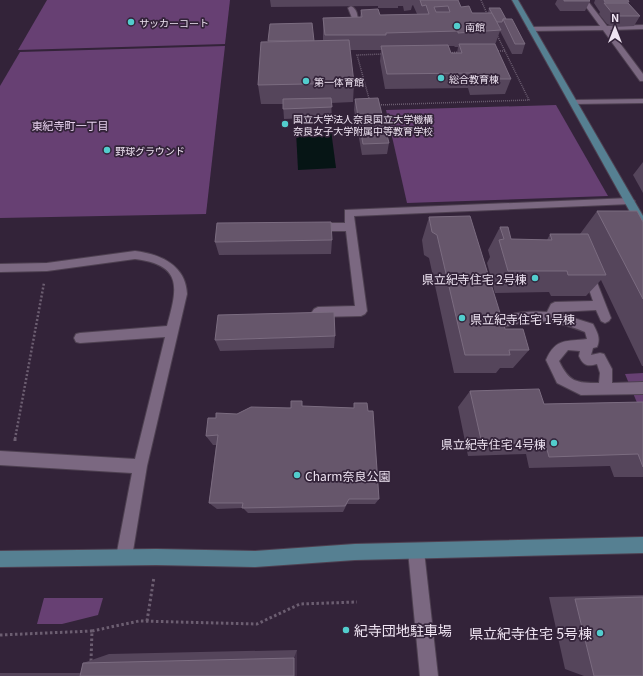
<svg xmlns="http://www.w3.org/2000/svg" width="643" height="676" font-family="Georgia,'Noto Sans JP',serif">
<rect width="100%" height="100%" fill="#332339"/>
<!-- green -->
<g fill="#674073">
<polygon points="47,0 230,0 225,44 18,50"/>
<polygon points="225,46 206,214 0,218 0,86 20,52"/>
<polygon points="556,105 608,196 407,203 386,110"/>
<polygon points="643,373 643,417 625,374"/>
<polygon points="44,598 103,598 98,615 62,624 37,624"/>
</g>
<!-- water -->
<polygon fill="#061515" points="331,130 336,168 298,170 296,131"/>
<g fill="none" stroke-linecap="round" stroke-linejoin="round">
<!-- lane casing -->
<g stroke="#4e4051" stroke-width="2">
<g id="lane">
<path d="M351 6C359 10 358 20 357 28L354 30 351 28 352 18 348 8Z"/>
<polygon points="630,198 635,201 630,204 354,216 367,311 365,314 361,316 318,317 314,315 312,312 314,309 318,307 355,306 346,231 316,231 311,227 316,223 345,223 345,210"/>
<path d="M588 268 593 272 611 318 609 321 605 323 601 321 596 310 558 312V313L593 324C597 332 601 338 597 347L593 348 591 355 600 353 604 354 612 369V383L643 382V394L581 395 557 383 546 360C556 337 567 342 587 339L585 332C565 324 545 319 524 322 514 324 504 328 494 329L490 328 488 324 490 320C507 314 529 310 547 312L551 304 555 302 593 301 583 272ZM568 350 580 351 579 356C583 365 587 367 597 364L600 373 599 383C576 383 569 382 559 361Z"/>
</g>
</g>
<!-- street casing -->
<g stroke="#4e4051" stroke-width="2">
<g id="street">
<polygon points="581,0 587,0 607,26 643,25 643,29 610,30 643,74 643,81 640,81 603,30 531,31 528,29 531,27 600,26"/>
<polygon points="643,99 643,103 573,104 569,102 573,100"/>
<path d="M135 251C160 254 186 265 187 294L147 466 132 557 130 563 124 565 118 563 116 557 132 473 0 465V451L135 459 165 337 80 343 76 342 74 338 76 334 80 333 167 326C177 289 184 265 135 259L47 271 0 272V264L47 263Z"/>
<polygon points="416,543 421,546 424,551 438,676 420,676 408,551 411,546"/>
</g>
</g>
<!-- secondary casing -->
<g stroke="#4e4051" stroke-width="2">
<g id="secondary">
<polygon points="512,0 518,0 643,216 643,229 639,228"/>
<polygon points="643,537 643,553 355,560 255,567 156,565 0,567 0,551 156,549 255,551 355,544"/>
</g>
</g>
<!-- path-far2 -->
<g stroke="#6c5e71" stroke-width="1.5" stroke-dasharray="1 1" stroke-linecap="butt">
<polyline points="481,0 488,16"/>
<polyline points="496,51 505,51"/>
<polyline points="448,53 459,52"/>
<polyline points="370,102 357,55 383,54"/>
<polyline points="377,105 529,100 497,35"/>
</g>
<!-- path-far1 -->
<polyline stroke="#6c5e71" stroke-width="2.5" stroke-dasharray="2 2" stroke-linecap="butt" points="15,439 44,283"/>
<!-- path -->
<g stroke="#6c5e71" stroke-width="3" stroke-dasharray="2.5 2.5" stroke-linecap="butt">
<polyline points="15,441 15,438"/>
<polyline points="147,621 154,577"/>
<polyline points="0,635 92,631"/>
<polyline points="91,661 92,631 139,621 257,624 300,604 357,602"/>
</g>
<!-- lane -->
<use href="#lane" fill="#7b6881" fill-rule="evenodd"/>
<!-- street -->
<use href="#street" fill="#7b6881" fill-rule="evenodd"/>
<!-- secondary -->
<use href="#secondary" fill="#568092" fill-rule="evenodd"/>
</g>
<!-- wall -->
<g fill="#55455b" fill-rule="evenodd">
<path d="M270 0H458L461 7 472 13H488L489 8 506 19 525 44 522 54H512L500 31 495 45 511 79 505 94 470 95 468 88 385 89 380 61 381 50H350L354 83 353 102 331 103 332 117 284 119 283 104H261L258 85 314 41 323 40V18L360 17 361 10 380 15 417 14 413 5 412 6 411 10 404 11 403 6H398V8H378V6L271 7ZM448 46H454L455 47H458L457 53H451Z"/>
<polygon points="557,0 589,0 590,1 585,11 560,11 555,4"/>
<polygon points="595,0 628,0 629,2 628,3 640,16 634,26 614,27 607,24 599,14 600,12 594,3"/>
<polygon points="355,99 389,143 387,154 362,155 354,110"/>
<polygon points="643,162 643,193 633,175"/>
<polygon points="597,211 643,222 643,366 642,366 601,280 586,296 551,296 549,292 495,293 487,263 490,257 488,250 500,227 511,239 547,240 550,234 580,234"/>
<polygon points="429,217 505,329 529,350 513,368 500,368 496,373 454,373 429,258 424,255 422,240"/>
<polygon points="332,240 331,254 219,255 215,242"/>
<polygon points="335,336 334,348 220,351 215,340"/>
<polygon points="470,391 544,404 643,402 643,477 614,477 610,466 529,468 526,454 468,456 458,407"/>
<polygon points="354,403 379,499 375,504 347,504 343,512 248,513 243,508 217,509 209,503 216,445 213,445 206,436 216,418 237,414 303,406 354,408"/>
<polygon points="643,595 643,676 584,676 565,669 549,597"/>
<polygon points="297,650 297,676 0,676 0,673 81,673 83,663 109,654"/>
</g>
<!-- shaded-wall -->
<polygon fill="#413047" points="297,650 297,676 294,676 294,658"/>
<!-- building -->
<g fill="#66566b" stroke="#7b6c80" fill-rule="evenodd">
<path d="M420 0H458L461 7 469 6 472 13H492L501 30 458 33V31L386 33V35H325L323 18 362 17 361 10 378 9 380 15 429 14 426 5 422 6ZM448 6 450 12H436L434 7Z"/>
<polygon points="564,0 589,0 590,1 564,1"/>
<polygon points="604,0 628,0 629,2 605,2"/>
<polygon points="604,3 628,3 640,16 620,16 613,14"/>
<polygon points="489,8 500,8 506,19 503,19 502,22 497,22"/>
<polygon points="503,19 512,19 525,44 515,44"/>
<polygon points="312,23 314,41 268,41 270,24"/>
<polygon points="349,40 354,83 258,85 261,42"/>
<polygon points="459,44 495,44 511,79 475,79 472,73 387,74 381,46 448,45 451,53 462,53"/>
<polygon points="331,98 332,107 283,109 283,99"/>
<polygon points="378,98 389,143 363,144 355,99"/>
<polygon points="597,211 637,211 643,222 643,299"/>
<polygon points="470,216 505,329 523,329 529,350 509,350 510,355 465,355 437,235 432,232 429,217"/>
<polygon points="331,222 332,240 215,242 217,223"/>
<polygon points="500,227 508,227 511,239 552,240 550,234 588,234 606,275 568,275 567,271 508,271 499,240 504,239"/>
<polygon points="334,312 335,336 215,340 218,315"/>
<polygon points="539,389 544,404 643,402 643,467 638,454 549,457 545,442 482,444 470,391"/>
<polygon points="291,401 302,401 302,406 354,408 354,403 367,403 368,411 373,411 379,499 349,499 345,506 242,508 243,503 209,503 218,435 206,436 208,418 216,418 216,413 237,414 251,407 291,408"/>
<polygon points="643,597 643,676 594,676 575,599"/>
<polygon points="294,658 294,676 80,676 83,663"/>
</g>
<!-- markers -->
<g fill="#52cdcd" stroke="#332339" stroke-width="1.5">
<circle cx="131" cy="22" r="4"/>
<circle cx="457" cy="26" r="4"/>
<circle cx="441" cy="78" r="4"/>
<circle cx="306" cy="81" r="4"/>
<circle cx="285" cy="124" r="4"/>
<circle cx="107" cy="150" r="4"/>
<circle cx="535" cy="278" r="4"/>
<circle cx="462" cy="318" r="4"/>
<circle cx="554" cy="443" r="4"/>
<circle cx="297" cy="475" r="4"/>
<circle cx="346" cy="630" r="4"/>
<circle cx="600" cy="633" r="4"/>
</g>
<g text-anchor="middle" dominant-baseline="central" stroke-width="3.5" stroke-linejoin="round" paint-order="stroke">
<!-- far-poi labels -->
<g font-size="10" fill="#eee3f1" stroke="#332339" text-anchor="start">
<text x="139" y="22">サッカーコート</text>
<text x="465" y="26">南館</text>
<text x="449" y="78">総合教育棟</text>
<text x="314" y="81">第一体育館</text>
<text x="293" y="118">国立大学法人奈良国立大学機構<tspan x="293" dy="12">奈良女子大学附属中等教育学校</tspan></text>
<text x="115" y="150">野球グラウンド</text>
</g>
<!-- far-neighbourhood labels -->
<g font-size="11" fill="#e6d1ed" stroke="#332339">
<text x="70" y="125">東紀寺町一丁目</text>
</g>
<!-- poi labels -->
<g font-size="12" fill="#eee3f1" stroke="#332339" text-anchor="end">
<text x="527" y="278">県立紀寺住宅 2号棟</text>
<text x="470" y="318" text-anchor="start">県立紀寺住宅 1号棟</text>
<text x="546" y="443">県立紀寺住宅 4号棟</text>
<text x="305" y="475" text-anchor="start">Charm奈良公園</text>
</g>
<!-- near-poi labels -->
<g font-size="14" fill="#eee3f1" stroke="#332339" text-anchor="start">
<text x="354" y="630">紀寺団地駐車場</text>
<text x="592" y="633" text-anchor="end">県立紀寺住宅 5号棟</text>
</g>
</g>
<!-- north arrow -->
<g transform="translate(615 28)" stroke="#332339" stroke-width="3" paint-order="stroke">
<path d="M0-3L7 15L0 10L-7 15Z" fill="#eee3f1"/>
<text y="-6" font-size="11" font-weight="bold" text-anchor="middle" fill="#eee3f1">N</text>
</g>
</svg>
